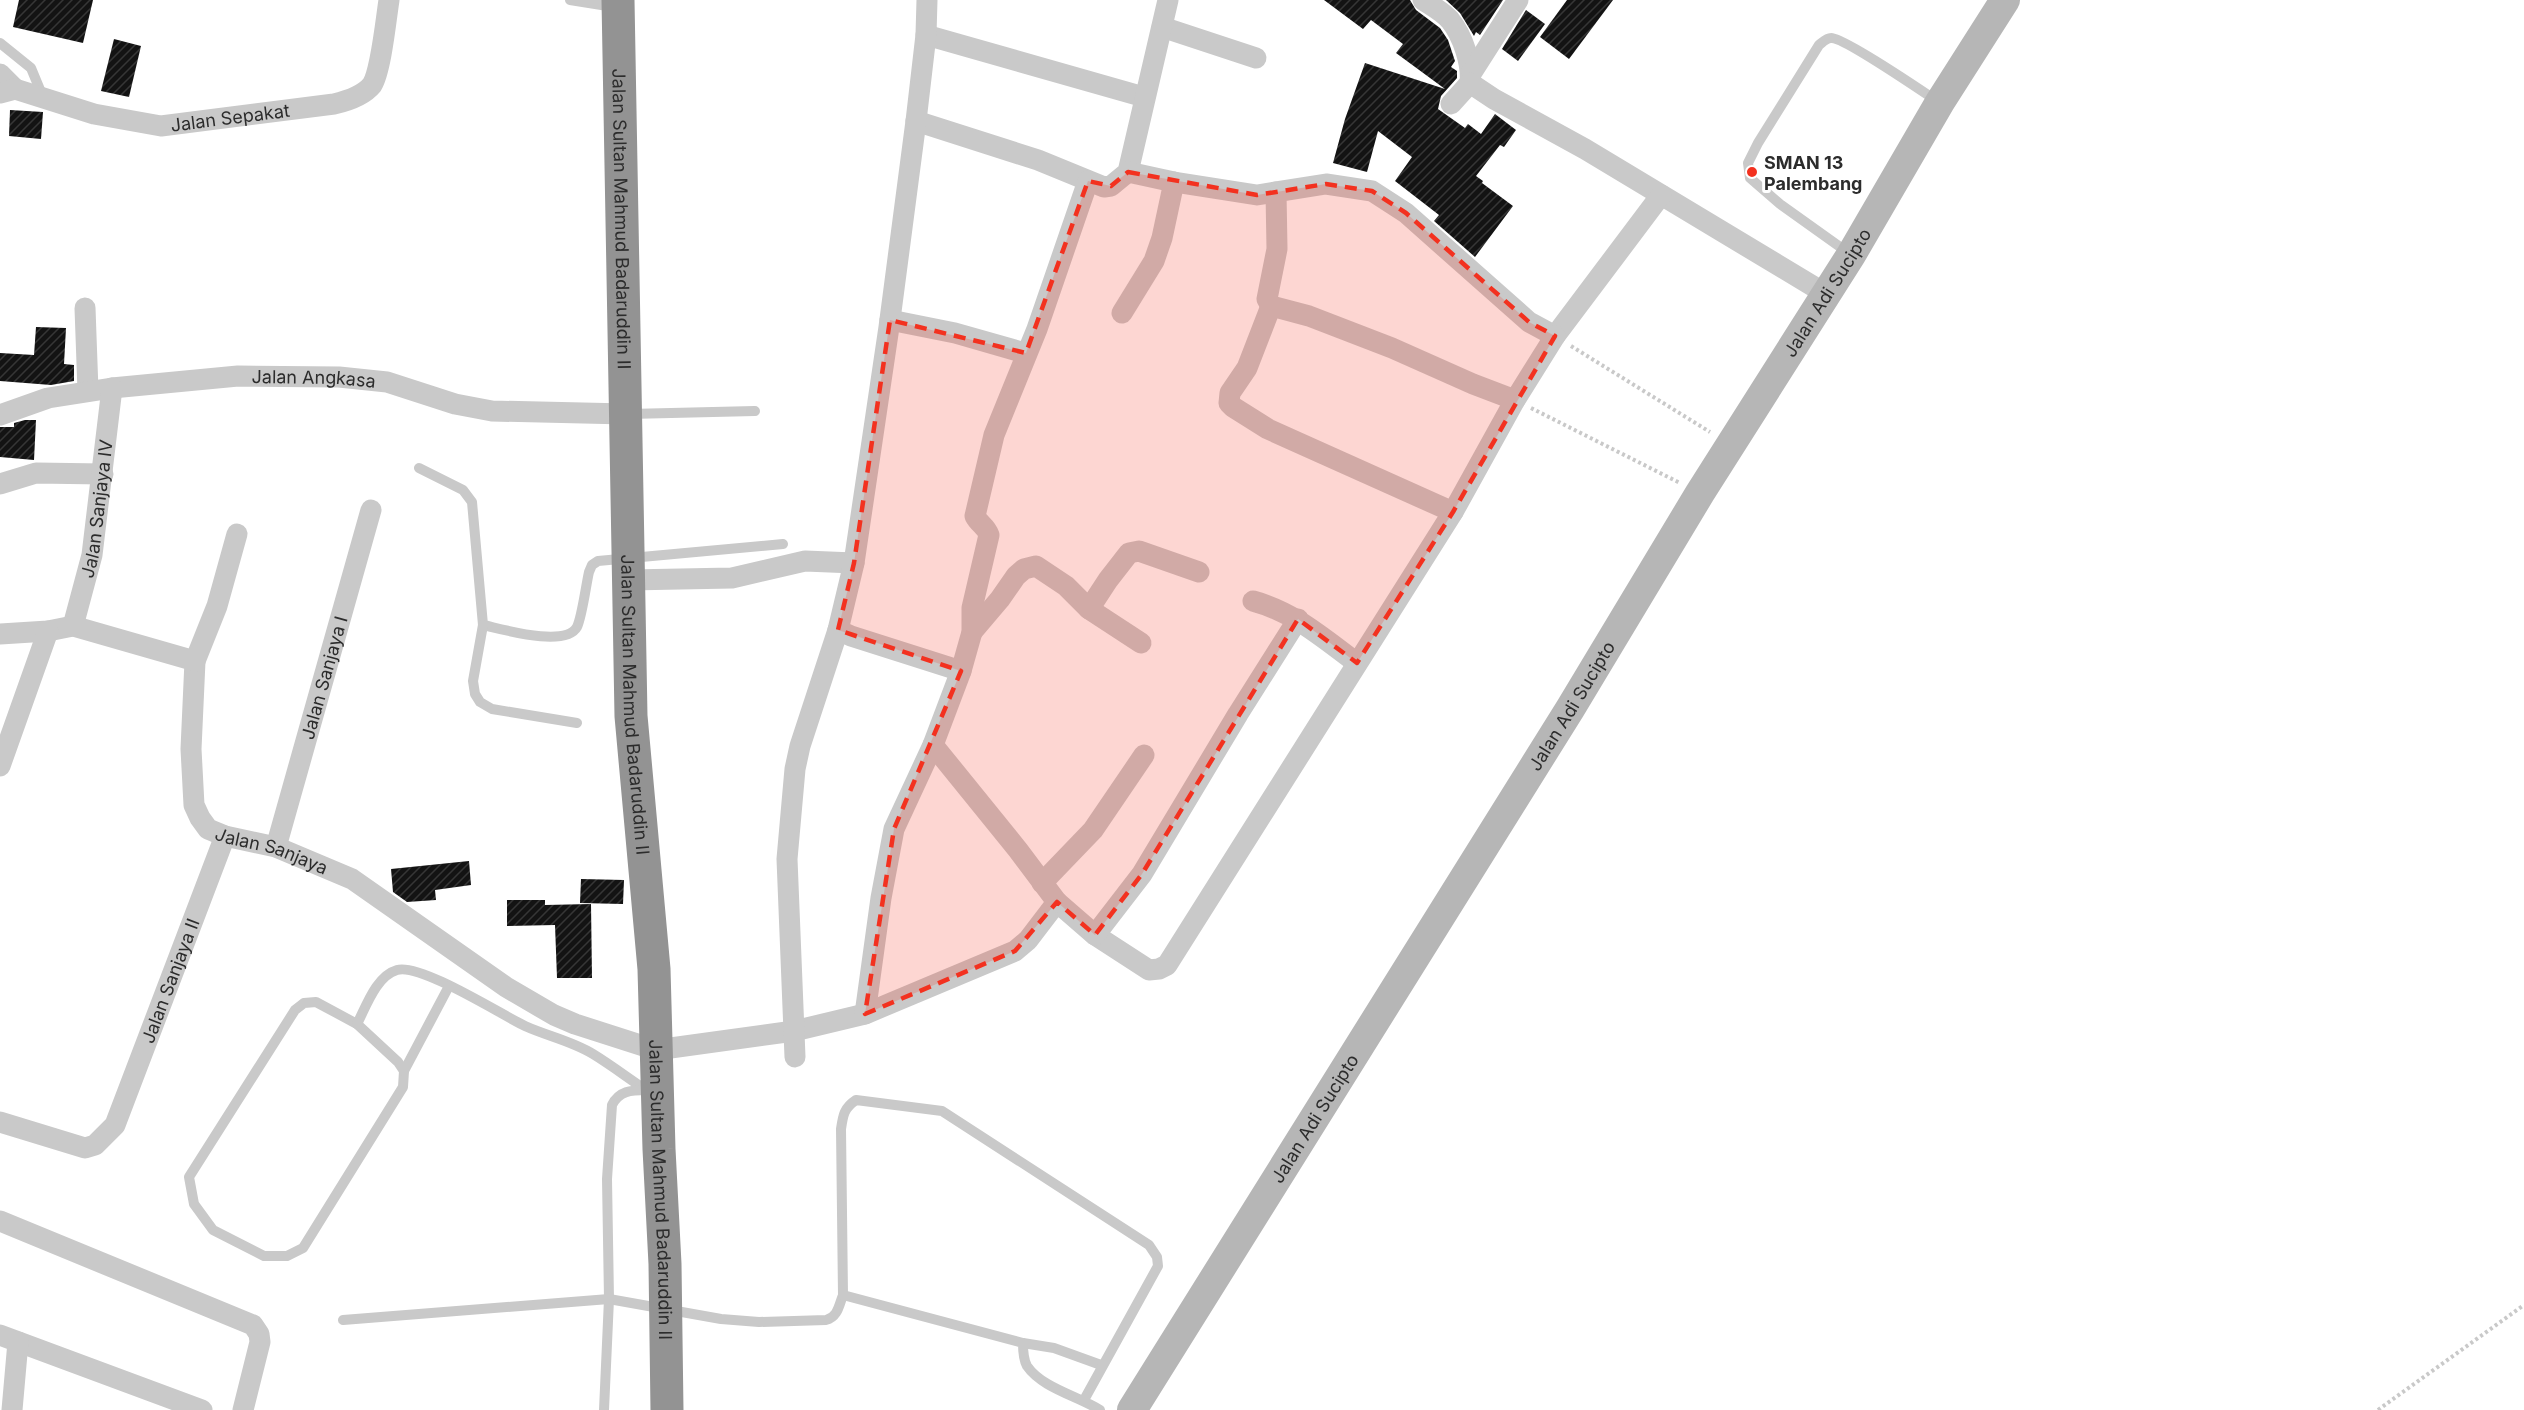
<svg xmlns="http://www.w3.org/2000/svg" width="2524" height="1410" font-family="Inter,sans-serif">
<defs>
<pattern id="building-hatch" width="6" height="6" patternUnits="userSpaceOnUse" patternTransform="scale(1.5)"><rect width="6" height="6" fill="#131313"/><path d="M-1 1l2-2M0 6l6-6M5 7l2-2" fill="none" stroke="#363636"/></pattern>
</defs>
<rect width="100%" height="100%" fill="#fff"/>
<!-- building -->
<g fill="url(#building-hatch)">
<polygon points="19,0 93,0 83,43 13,27"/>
<polygon points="1324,0 1410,0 1416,10 1440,28 1448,40 1455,61 1451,67 1457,71 1457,78 1441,96 1438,109 1465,128 1468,124 1481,134 1495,114 1516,130 1504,147 1500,145 1476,176 1483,181 1482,183 1513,206 1475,257 1434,221 1439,215 1395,181 1412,157 1378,131 1367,172 1333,163 1345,119 1365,63 1445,89 1396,53 1403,44 1371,20 1363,29"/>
<polygon points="1446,0 1503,0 1480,35 1476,32 1474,36 1460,13"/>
<polygon points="1567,0 1613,0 1569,59 1540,37"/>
<polygon points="1526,10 1545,24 1518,61 1502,49"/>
<polygon points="114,39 141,46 129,97 101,91"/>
<polygon points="10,110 43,112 41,139 9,136"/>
<polygon points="36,327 66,328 64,364 74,365 74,381 51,385 0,381 0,353 34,355"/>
<polygon points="25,420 36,420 34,460 0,457 0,427 14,427 14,423"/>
<polygon points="469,861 471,885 435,890 436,900 407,902 393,892 391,869"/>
<polygon points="581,879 624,880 623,904 580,903"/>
<polygon points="507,900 545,900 545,905 591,904 592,978 557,978 555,925 507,926"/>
</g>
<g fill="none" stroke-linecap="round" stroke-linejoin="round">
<!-- path -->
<g stroke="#c9c9c9" stroke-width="4" stroke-dasharray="3 3" stroke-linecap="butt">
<polyline points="1571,346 1710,432"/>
<polyline points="1531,408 1680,483"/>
<polyline points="2378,1410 2524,1305"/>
</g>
<!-- lane -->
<g stroke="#c9c9c9" stroke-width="10">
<polyline points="570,0 614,7"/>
<polyline points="0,43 31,68 43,97"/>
<path d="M1850 254 1780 204 1750 178 1748 163 1758 143 1819 45C1822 43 1826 38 1831 38 1843 37 1922 91 1937 101"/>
<polyline points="629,414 755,411"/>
<path d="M419 468 463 490 472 502 483 625C502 629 565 648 577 627 582 617 586 585 589 572L592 565 598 561 783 544"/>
<polyline points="483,625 473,681 475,694 480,702 492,709 577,723"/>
<polygon points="316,1002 357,1024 398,1062 404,1071 403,1087 303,1248 287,1256 264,1256 213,1230 194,1204 189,1177 295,1010 304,1003"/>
<path d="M357 1024C366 1007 376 976 397 970 420 963 500 1014 525 1026 547 1036 572 1041 593 1054 611 1065 628 1078 646 1090L654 1091"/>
<polyline points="404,1071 449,986"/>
<path d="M343 1320 609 1299 721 1319 759 1322 826 1320C838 1317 839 1305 843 1295"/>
<polyline points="1023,1343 1054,1348 1101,1365"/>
<path d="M1084 1400 1158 1266 1157 1257 1149 1245 942 1111 856 1100C844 1108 843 1115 841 1129L843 1295 1023 1343C1023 1350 1023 1359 1027 1366 1042 1388 1078 1396 1100 1410"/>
<path d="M604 1410 609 1299 607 1179 612 1105C619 1091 631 1090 646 1090"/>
</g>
<!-- street -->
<g stroke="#c9c9c9" stroke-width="21">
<path d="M1423 0C1432 6 1443 12 1450 20 1463 36 1472 64 1470 83L1494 99 1585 149 1826 294"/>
<polyline points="1162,27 1256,58"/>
<polyline points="926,35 1144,97"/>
<polyline points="1472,72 1518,0"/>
<polyline points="0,74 15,89"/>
<path id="s1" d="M0 93 15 89 94 114 161 126 334 104C347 101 363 96 372 85 381 71 386 19 389 0"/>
<polyline points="1451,104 1470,83"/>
<polyline points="916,121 1038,160 1104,187 1111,186 1128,172 1168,0"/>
<polyline points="1128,172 1174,182 1257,195 1326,184 1372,191 1406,213 1529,322 1555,336 1661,195"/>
<polyline points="1276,192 1277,249 1267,299 1271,306 1309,316 1392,348 1473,384 1515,400"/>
<polyline points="1271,306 1247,368 1230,393 1229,403 1233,407 1268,429 1453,512"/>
<polyline points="85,308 88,391"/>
<polyline points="1122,313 1154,261 1162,238 1174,182"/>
<polyline points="890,320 955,333 1025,353"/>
<path id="s2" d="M0 415 48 398 112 388 238 376 339 377 387 382 455 404 492 411 626 414"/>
<polyline points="0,484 36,473 103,474"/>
<polyline points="629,580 732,578 805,561 854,563"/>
<path d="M1253 601C1294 612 1323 638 1357 663"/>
<polyline points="1089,609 1141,643"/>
<path id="s3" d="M73 626 92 555 112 388"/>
<path d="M838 630 851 636 961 671 972 632V608L989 535C986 526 979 524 975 516L994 435 1037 329 1088 181"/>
<polyline points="972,632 1000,599 1016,576 1024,569 1036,566 1066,586 1089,609 1108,580 1129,553 1139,551 1199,572"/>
<path id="s4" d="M0 634 48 631 73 626 195 661 191 749 194 805 200 818 208 829 225 836 276 847 352 879 506 987 554 1015 575 1024 656 1050 794 1031 865 1014 1015 951 1028 940 1057 902 1095 935 1149 970 1159 969 1167 965 1453 512 1515 400 1555 336"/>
<polyline points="195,661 217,606 237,534"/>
<polyline points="933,745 1018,850 1057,902"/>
<polyline points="0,766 48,631"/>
<path id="s5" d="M276 847 371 510"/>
<polyline points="1042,883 1093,830 1144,755"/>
<polyline points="1095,935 1142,874 1238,714 1298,619"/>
<polyline points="865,1014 881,898 894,829 933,745 961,671"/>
<polyline points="795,1057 787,859 795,769 800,746 838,630 854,563 889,327 916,121 926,35 927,0"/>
<path id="s6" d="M0 1122 85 1148 95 1145 115 1125 225 836"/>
<polyline points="0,1221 253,1325 259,1334 260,1342 243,1410"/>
<polyline points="0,1335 202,1410"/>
<polyline points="12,1410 18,1342"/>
</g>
<!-- secondary -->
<path stroke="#b6b6b6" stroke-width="30" id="s7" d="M1132 1410 1570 709 1700 493 1851 255 1940 102 2005 0"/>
<!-- highway -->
<path stroke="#939393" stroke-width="33" id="s8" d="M618 0 631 716 654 969 659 1149 665 1264 667 1410"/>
</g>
<!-- marked area -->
<path fill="#f3311f" fill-opacity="0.2" stroke="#f3311f" stroke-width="4.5" stroke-dasharray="12 8" stroke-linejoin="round" d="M1128 172 1257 195 1326 184 1372 191 1406 213 1529 322 1555 336 1453 512 1357 663 1298 619 1142 874 1095 935 1057 902 1015 951 865 1014 894 829 961 671 838 630 854 563 890 320 1026 353 1088 181 1111 186Z"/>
<!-- markers -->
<circle fill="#f3311f" stroke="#fff" stroke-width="2" cx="1752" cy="172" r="6"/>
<g text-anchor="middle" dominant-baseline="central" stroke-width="6" stroke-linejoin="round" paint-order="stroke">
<!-- street labels -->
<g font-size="18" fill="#2c2c2c" stroke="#fff">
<text stroke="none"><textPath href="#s1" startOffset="236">Jalan Sepakat</textPath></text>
<text stroke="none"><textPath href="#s8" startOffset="219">Jalan Sultan Mahmud Badaruddin II</textPath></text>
<text stroke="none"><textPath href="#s7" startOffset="1316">Jalan Adi Sucipto</textPath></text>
<text stroke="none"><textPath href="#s2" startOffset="318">Jalan Angkasa</textPath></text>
<text stroke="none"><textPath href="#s3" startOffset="120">Jalan Sanjaya IV</textPath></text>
<text stroke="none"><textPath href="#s5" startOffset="176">Jalan Sanjaya I</textPath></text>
<text stroke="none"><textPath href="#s8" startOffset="705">Jalan Sultan Mahmud Badaruddin II</textPath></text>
<text stroke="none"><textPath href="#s7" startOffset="830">Jalan Adi Sucipto</textPath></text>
<text stroke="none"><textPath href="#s4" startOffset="440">Jalan Sanjaya</textPath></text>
<text stroke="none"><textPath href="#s6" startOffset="282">Jalan Sanjaya II</textPath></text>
<text stroke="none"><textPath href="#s7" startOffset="344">Jalan Adi Sucipto</textPath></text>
<text stroke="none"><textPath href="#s8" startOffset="1191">Jalan Sultan Mahmud Badaruddin II</textPath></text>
</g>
<!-- poi labels -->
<g font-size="18" font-weight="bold" fill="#2c2c2c" stroke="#fff" text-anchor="start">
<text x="1764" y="162">SMAN 13<tspan x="1764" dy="21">Palembang</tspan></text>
</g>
</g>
</svg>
